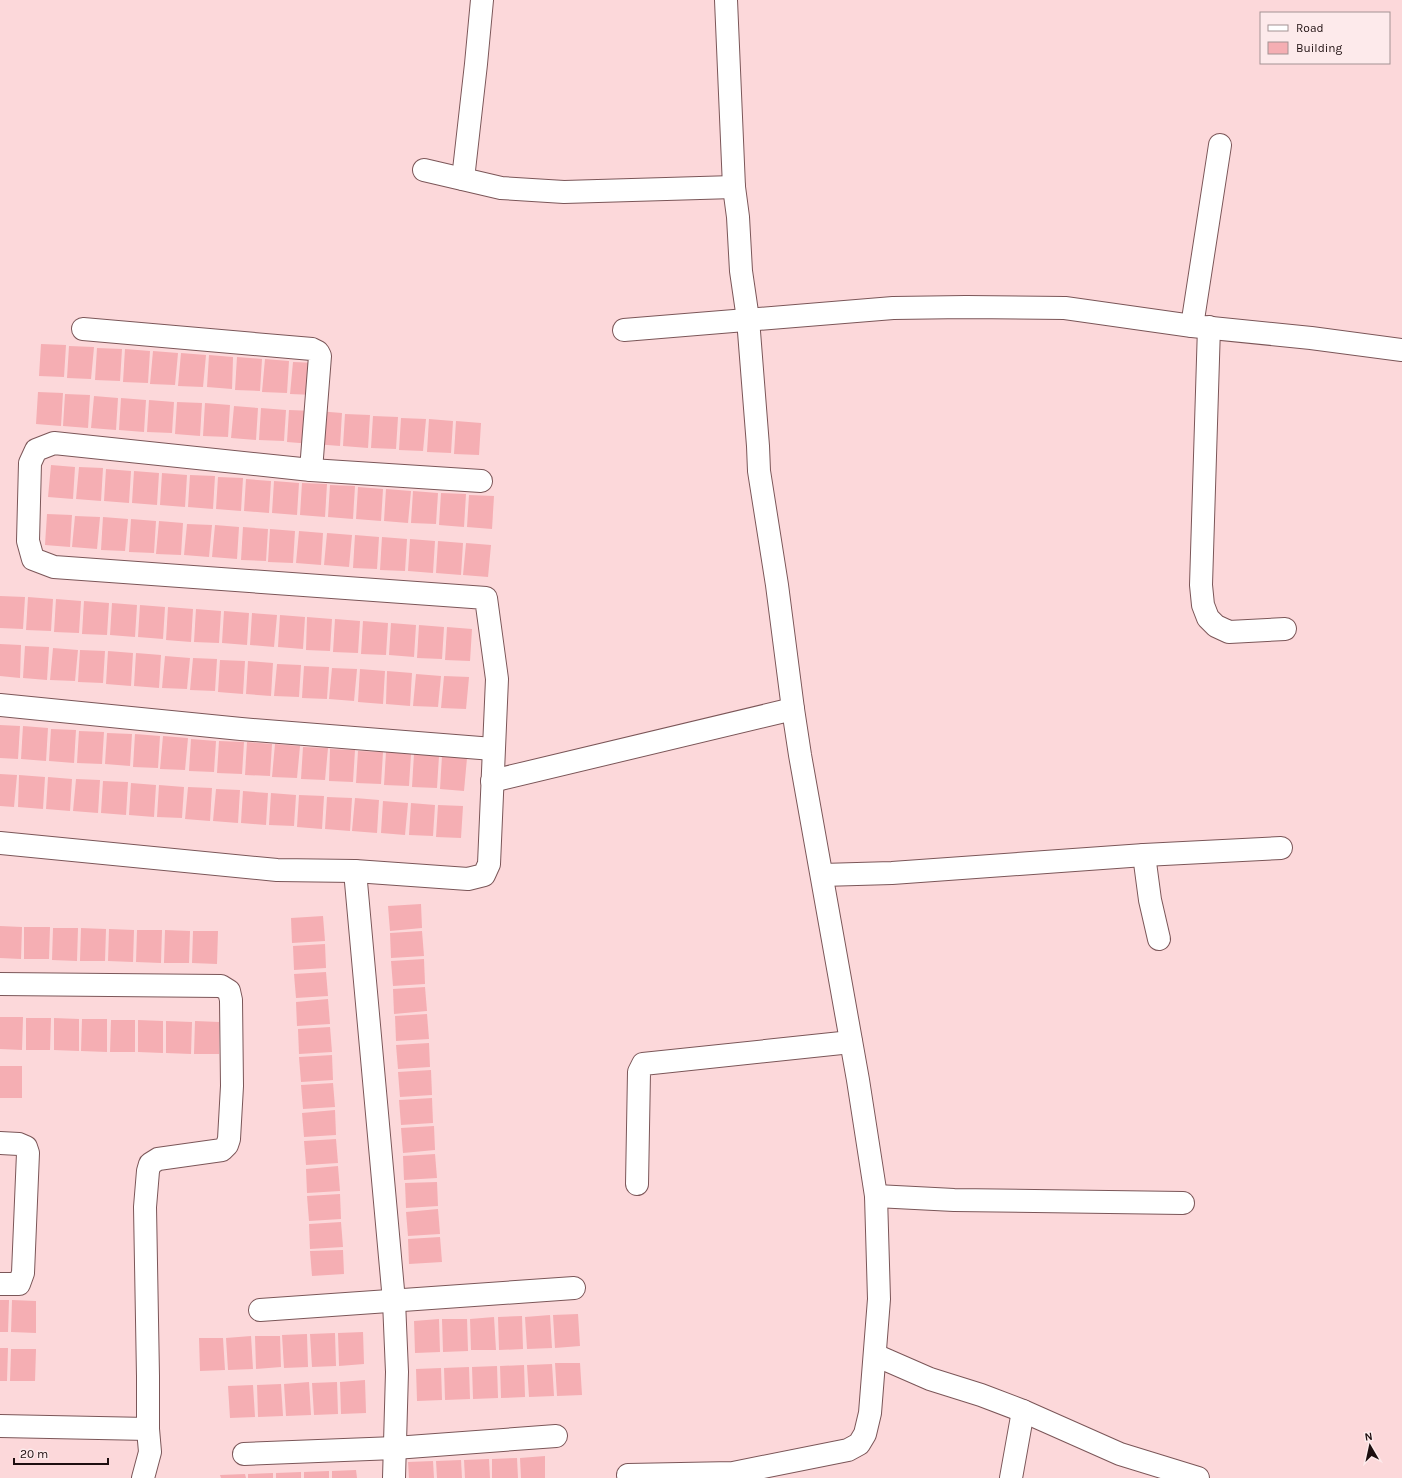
<svg xmlns="http://www.w3.org/2000/svg" width="1402" height="1478" font-family="Karla,sans-serif">
<rect width="100%" height="100%" fill="#fcd8da"/>
<!-- building -->
<g fill="#f5aeb3">
<polygon points="41,344 66,345 64,377 39,376"/>
<polygon points="69,346 94,347 91,379 67,378"/>
<polygon points="97,348 122,349 120,381 95,380"/>
<polygon points="125,349 150,351 148,383 123,382"/>
<polygon points="153,351 178,353 175,385 150,384"/>
<polygon points="181,353 206,355 203,387 178,386"/>
<polygon points="209,355 233,357 232,389 207,387"/>
<polygon points="237,357 262,359 260,391 235,390"/>
<polygon points="265,359 289,361 287,393 262,392"/>
<polygon points="293,362 318,363 315,395 290,394"/>
<polygon points="38,392 63,393 61,426 36,424"/>
<polygon points="65,394 90,395 88,428 63,426"/>
<polygon points="94,396 118,398 116,430 91,428"/>
<polygon points="121,398 146,400 144,432 119,430"/>
<polygon points="149,400 174,402 172,433 147,432"/>
<polygon points="177,402 202,403 200,436 175,434"/>
<polygon points="205,403 230,405 228,437 203,436"/>
<polygon points="234,406 258,408 256,440 231,438"/>
<polygon points="261,408 286,410 284,441 259,440"/>
<polygon points="289,410 314,411 312,444 287,442"/>
<polygon points="317,411 342,413 340,446 315,444"/>
<polygon points="345,414 370,415 368,448 343,446"/>
<polygon points="373,416 398,417 396,449 371,448"/>
<polygon points="401,418 426,419 423,451 399,450"/>
<polygon points="429,419 453,421 451,453 427,452"/>
<polygon points="456,421 481,423 479,455 454,454"/>
<polygon points="51,465 75,467 73,499 48,497"/>
<polygon points="79,467 103,468 101,501 76,499"/>
<polygon points="106,469 131,471 129,503 104,501"/>
<polygon points="134,471 159,473 157,505 132,503"/>
<polygon points="162,473 187,475 185,507 160,505"/>
<polygon points="190,475 215,476 213,509 188,507"/>
<polygon points="218,477 243,478 241,511 216,509"/>
<polygon points="246,479 271,481 269,513 244,511"/>
<polygon points="274,481 299,483 297,515 272,513"/>
<polygon points="302,483 327,484 325,517 300,515"/>
<polygon points="330,485 355,486 353,519 328,517"/>
<polygon points="358,487 383,489 381,521 356,519"/>
<polygon points="386,489 411,491 408,523 384,521"/>
<polygon points="413,491 438,493 436,524 411,523"/>
<polygon points="441,493 466,494 464,527 439,525"/>
<polygon points="469,495 494,496 492,529 467,527"/>
<polygon points="47,514 72,515 70,547 45,545"/>
<polygon points="75,516 100,517 97,549 72,547"/>
<polygon points="103,517 128,519 125,551 101,550"/>
<polygon points="131,519 156,521 154,553 129,552"/>
<polygon points="159,521 183,523 181,555 156,554"/>
<polygon points="187,524 212,525 209,557 184,555"/>
<polygon points="215,525 239,527 237,559 212,557"/>
<polygon points="243,527 268,529 266,561 241,560"/>
<polygon points="270,529 295,531 293,563 268,562"/>
<polygon points="299,531 323,533 321,565 296,563"/>
<polygon points="327,533 352,535 349,567 324,565"/>
<polygon points="355,535 379,537 377,569 353,568"/>
<polygon points="382,537 407,539 405,571 380,570"/>
<polygon points="410,539 435,541 433,573 408,571"/>
<polygon points="438,541 463,543 461,575 436,573"/>
<polygon points="466,543 491,545 488,577 463,575"/>
<polygon points="0,596 25,597 23,629 0,628"/>
<polygon points="28,597 53,599 51,631 26,630"/>
<polygon points="56,599 81,601 79,633 54,632"/>
<polygon points="84,601 109,603 107,635 82,634"/>
<polygon points="112,603 137,605 135,637 110,635"/>
<polygon points="140,605 165,607 163,639 138,637"/>
<polygon points="168,607 193,609 191,642 166,640"/>
<polygon points="196,609 221,611 219,643 194,642"/>
<polygon points="224,611 249,613 247,645 222,643"/>
<polygon points="252,613 277,615 274,647 250,645"/>
<polygon points="280,615 305,617 303,649 278,647"/>
<polygon points="307,617 332,619 330,651 306,650"/>
<polygon points="335,619 360,621 358,653 333,652"/>
<polygon points="363,621 388,623 386,655 361,654"/>
<polygon points="391,623 416,625 414,657 389,655"/>
<polygon points="419,625 444,627 442,659 417,658"/>
<polygon points="447,627 472,629 470,661 445,660"/>
<polygon points="0,644 21,645 20,678 0,676"/>
<polygon points="25,646 49,647 47,680 23,678"/>
<polygon points="53,648 78,650 75,681 50,680"/>
<polygon points="80,650 105,651 103,683 78,682"/>
<polygon points="108,651 133,653 131,686 106,684"/>
<polygon points="136,653 161,655 159,688 134,686"/>
<polygon points="165,656 190,658 187,689 162,688"/>
<polygon points="193,658 217,659 215,691 190,690"/>
<polygon points="220,660 245,661 243,694 218,692"/>
<polygon points="248,661 273,663 271,696 246,694"/>
<polygon points="277,664 301,665 299,697 274,696"/>
<polygon points="304,666 329,667 327,699 302,698"/>
<polygon points="332,668 357,669 354,701 329,699"/>
<polygon points="360,669 385,671 383,704 358,702"/>
<polygon points="387,671 412,673 410,706 386,704"/>
<polygon points="416,674 441,676 438,707 413,706"/>
<polygon points="444,676 469,677 466,709 441,708"/>
<polygon points="0,725 20,726 18,759 0,758"/>
<polygon points="23,726 48,728 46,761 21,759"/>
<polygon points="51,729 76,730 74,763 49,761"/>
<polygon points="79,731 104,732 102,764 77,763"/>
<polygon points="107,733 132,734 130,766 105,764"/>
<polygon points="135,734 160,736 158,768 133,767"/>
<polygon points="163,736 188,738 185,770 160,769"/>
<polygon points="191,739 216,741 214,772 189,771"/>
<polygon points="219,741 244,742 242,774 217,773"/>
<polygon points="247,742 272,744 270,776 245,775"/>
<polygon points="275,744 300,746 297,778 272,777"/>
<polygon points="303,747 328,748 325,780 301,779"/>
<polygon points="330,749 355,750 353,782 329,781"/>
<polygon points="358,751 383,752 381,784 356,783"/>
<polygon points="386,752 411,754 409,786 384,785"/>
<polygon points="414,754 439,756 437,788 412,787"/>
<polygon points="442,756 467,758 464,791 440,789"/>
<polygon points="0,774 17,775 14,807 0,806"/>
<polygon points="19,775 45,777 43,809 18,807"/>
<polygon points="48,777 72,779 70,811 46,809"/>
<polygon points="76,779 100,780 98,813 73,811"/>
<polygon points="103,781 128,782 126,815 101,813"/>
<polygon points="131,783 156,785 154,817 129,815"/>
<polygon points="159,785 184,787 182,818 157,817"/>
<polygon points="188,787 212,788 210,821 185,819"/>
<polygon points="216,789 240,790 238,823 213,821"/>
<polygon points="243,791 268,793 266,825 241,823"/>
<polygon points="271,793 296,795 294,826 269,825"/>
<polygon points="299,795 324,796 322,829 297,827"/>
<polygon points="327,797 352,798 350,831 325,829"/>
<polygon points="355,798 379,800 377,833 352,831"/>
<polygon points="383,801 408,803 405,835 381,833"/>
<polygon points="411,803 435,805 433,836 409,835"/>
<polygon points="438,805 463,806 461,838 436,837"/>
<polygon points="421,904 422,928 390,931 388,906"/>
<polygon points="323,916 325,941 292,943 291,918"/>
<polygon points="0,926 22,927 21,959 0,958"/>
<polygon points="24,927 50,927 49,959 24,959"/>
<polygon points="53,928 78,928 77,961 52,960"/>
<polygon points="81,928 106,929 105,961 80,961"/>
<polygon points="109,929 134,930 133,962 108,961"/>
<polygon points="137,930 162,930 161,963 136,962"/>
<polygon points="165,930 190,931 189,963 164,963"/>
<polygon points="193,931 218,931 217,964 192,963"/>
<polygon points="422,931 424,956 391,958 390,933"/>
<polygon points="325,944 326,968 294,970 293,946"/>
<polygon points="424,959 425,984 393,986 391,961"/>
<polygon points="326,972 328,996 296,998 294,974"/>
<polygon points="425,987 427,1011 394,1014 393,989"/>
<polygon points="328,999 330,1024 297,1026 296,1002"/>
<polygon points="427,1014 429,1039 396,1041 395,1016"/>
<polygon points="0,1017 23,1017 22,1050 0,1049"/>
<polygon points="26,1018 51,1018 50,1050 26,1050"/>
<polygon points="54,1018 79,1019 79,1051 54,1050"/>
<polygon points="82,1019 107,1019 107,1052 81,1051"/>
<polygon points="111,1020 135,1020 135,1052 110,1052"/>
<polygon points="138,1020 163,1021 163,1053 138,1052"/>
<polygon points="166,1021 192,1022 191,1054 166,1053"/>
<polygon points="195,1021 219,1022 219,1054 194,1054"/>
<polygon points="330,1027 332,1052 299,1054 298,1029"/>
<polygon points="429,1043 430,1067 398,1069 396,1045"/>
<polygon points="332,1055 333,1080 301,1082 299,1057"/>
<rect x="0" y="1066" width="22" height="32"/>
<polygon points="431,1070 432,1095 400,1097 398,1072"/>
<polygon points="333,1083 335,1107 303,1109 301,1085"/>
<polygon points="432,1098 433,1123 401,1125 399,1100"/>
<polygon points="335,1110 336,1135 304,1137 302,1113"/>
<polygon points="434,1126 435,1150 403,1153 401,1128"/>
<polygon points="336,1139 338,1163 306,1165 304,1141"/>
<polygon points="435,1154 437,1178 404,1180 403,1156"/>
<polygon points="338,1166 340,1191 307,1193 306,1169"/>
<polygon points="437,1182 438,1206 406,1208 405,1183"/>
<polygon points="340,1194 341,1219 309,1221 307,1196"/>
<polygon points="438,1209 440,1234 408,1236 406,1212"/>
<polygon points="341,1222 343,1247 310,1249 309,1224"/>
<polygon points="440,1237 442,1262 409,1264 408,1239"/>
<polygon points="343,1250 344,1274 312,1276 310,1251"/>
<polygon points="0,1300 9,1300 8,1332 0,1332"/>
<polygon points="12,1300 36,1301 36,1333 11,1332"/>
<polygon points="578,1314 580,1346 555,1348 553,1315"/>
<polygon points="550,1315 552,1348 527,1349 525,1317"/>
<polygon points="522,1316 523,1349 499,1350 498,1317"/>
<polygon points="494,1317 496,1350 471,1350 470,1319"/>
<polygon points="439,1319 440,1352 415,1353 414,1321"/>
<polygon points="442,1319 467,1319 468,1351 443,1352"/>
<polygon points="363,1332 364,1364 339,1366 338,1333"/>
<polygon points="335,1333 336,1366 312,1367 310,1334"/>
<polygon points="307,1334 308,1367 284,1368 282,1335"/>
<polygon points="251,1336 253,1369 228,1370 226,1338"/>
<polygon points="255,1336 280,1336 281,1367 256,1369"/>
<polygon points="199,1338 223,1338 225,1370 200,1371"/>
<polygon points="0,1348 8,1348 7,1381 0,1381"/>
<polygon points="11,1349 36,1349 35,1381 10,1381"/>
<polygon points="555,1363 580,1363 582,1395 557,1396"/>
<polygon points="552,1364 554,1396 529,1397 527,1365"/>
<polygon points="524,1365 525,1397 501,1398 500,1366"/>
<polygon points="497,1366 498,1398 473,1399 472,1367"/>
<polygon points="469,1367 470,1399 445,1400 444,1368"/>
<polygon points="441,1368 442,1400 417,1401 416,1369"/>
<polygon points="365,1380 366,1413 341,1414 340,1382"/>
<polygon points="309,1382 311,1415 286,1416 284,1384"/>
<polygon points="337,1382 338,1414 314,1415 312,1383"/>
<polygon points="281,1384 283,1416 258,1417 257,1385"/>
<polygon points="253,1385 255,1417 230,1418 228,1386"/>
<polygon points="545,1456 545,1478 521,1478 520,1458"/>
<polygon points="517,1458 518,1478 492,1478 492,1459"/>
<polygon points="489,1459 490,1478 465,1478 464,1460"/>
<polygon points="461,1460 462,1478 437,1478 436,1461"/>
<polygon points="433,1461 434,1478 409,1478 408,1462"/>
<polygon points="356,1470 357,1478 332,1478 332,1471"/>
<polygon points="329,1471 329,1478 304,1478 304,1472"/>
<polygon points="301,1472 301,1478 276,1478 276,1473"/>
<polygon points="273,1473 273,1478 248,1478 248,1474"/>
<polygon points="245,1474 246,1478 221,1478 220,1475"/>
</g>
<g fill="none" stroke-linecap="round" stroke-linejoin="round">
<!-- minor casing -->
<g stroke="#7b5658" stroke-width="24">
<g id="minor">
<polyline points="424,170 501,188 564,192 734,187"/>
<polyline points="463,179 476,64 482,0"/>
<polyline points="1192,326 1220,145"/>
<polyline points="1209,327 1201,585 1203,605 1208,618 1216,626 1229,632 1285,629"/>
<polyline points="83,329 312,349 318,352 320,356 311,470"/>
<polyline points="624,330 893,308 966,307 1065,308 1192,326 1311,338 1402,350"/>
<polyline points="0,705 241,729 493,749"/>
<polyline points="492,781 793,709"/>
<polyline points="0,843 277,870 355,871 468,879 484,875 489,864 497,679 486,598 54,567 33,559 28,541 30,463 36,450 54,443 311,470 481,481"/>
<polyline points="1144,855 1150,900 1159,939"/>
<polyline points="355,871 394,1301 397,1372 394,1478"/>
<polyline points="822,875 892,873 1144,855 1281,848"/>
<polyline points="0,984 221,986 229,991 231,1000 232,1086 229,1139 227,1145 222,1150 158,1159 150,1164 148,1171 145,1207 148,1376 148,1429 150,1452 143,1478"/>
<polyline points="0,1143 19,1144 26,1147 28,1153 23,1273 19,1284 0,1284"/>
<polyline points="637,1184 639,1072 643,1064 851,1042"/>
<polyline points="876,1196 954,1200 1183,1203"/>
<polyline points="260,1310 574,1288"/>
<polyline points="875,1355 930,1379 981,1395 1023,1411 1120,1454 1198,1478"/>
<polyline points="0,1426 148,1429"/>
<polyline points="244,1454 395,1448 556,1436"/>
<polyline points="628,1475 733,1473 848,1450 859,1444 865,1434 870,1413 879,1299 876,1196 858,1080 800,755 793,709 777,585 759,471 758,446 748,319 741,271 738,217 734,187 726,0"/>
<polyline points="1011,1478 1023,1411"/>
</g>
</g>
<!-- minor -->
<use href="#minor" stroke="#fff" stroke-width="22"/>
</g>
<!-- legend -->
<rect x="1260" y="12" width="130" height="52" fill="#fdeaeb" stroke="#a39293"/>
<rect x="1268" y="25" width="20" height="6" fill="#ffffff" stroke="#a39293"/>
<text x="1296" y="32" font-size="12" fill="#1d0e0f">Road</text>
<rect x="1268" y="42" width="20" height="12" fill="#f5aeb3" stroke="#a39293"/>
<text x="1296" y="52" font-size="12" fill="#1d0e0f">Building</text>
<!-- north arrow -->
<g transform="translate(1370 1446) rotate(351)" stroke="#fdeaeb" stroke-width="3" paint-order="stroke">
<path d="M0-3L7 15L0 10L-7 15Z" fill="#1d0e0f"/>
<text y="-6" font-size="11" font-weight="bold" text-anchor="middle" fill="#1d0e0f">N</text>
</g>
<!-- scale -->
<path d="M14 1458v6h94v-6" fill="none" stroke="#1d0e0f" stroke-width="2"/>
<text x="20" y="1458" font-size="12" fill="#1d0e0f" stroke="#fdeaeb" stroke-width="3" paint-order="stroke">20 m</text>
</svg>
